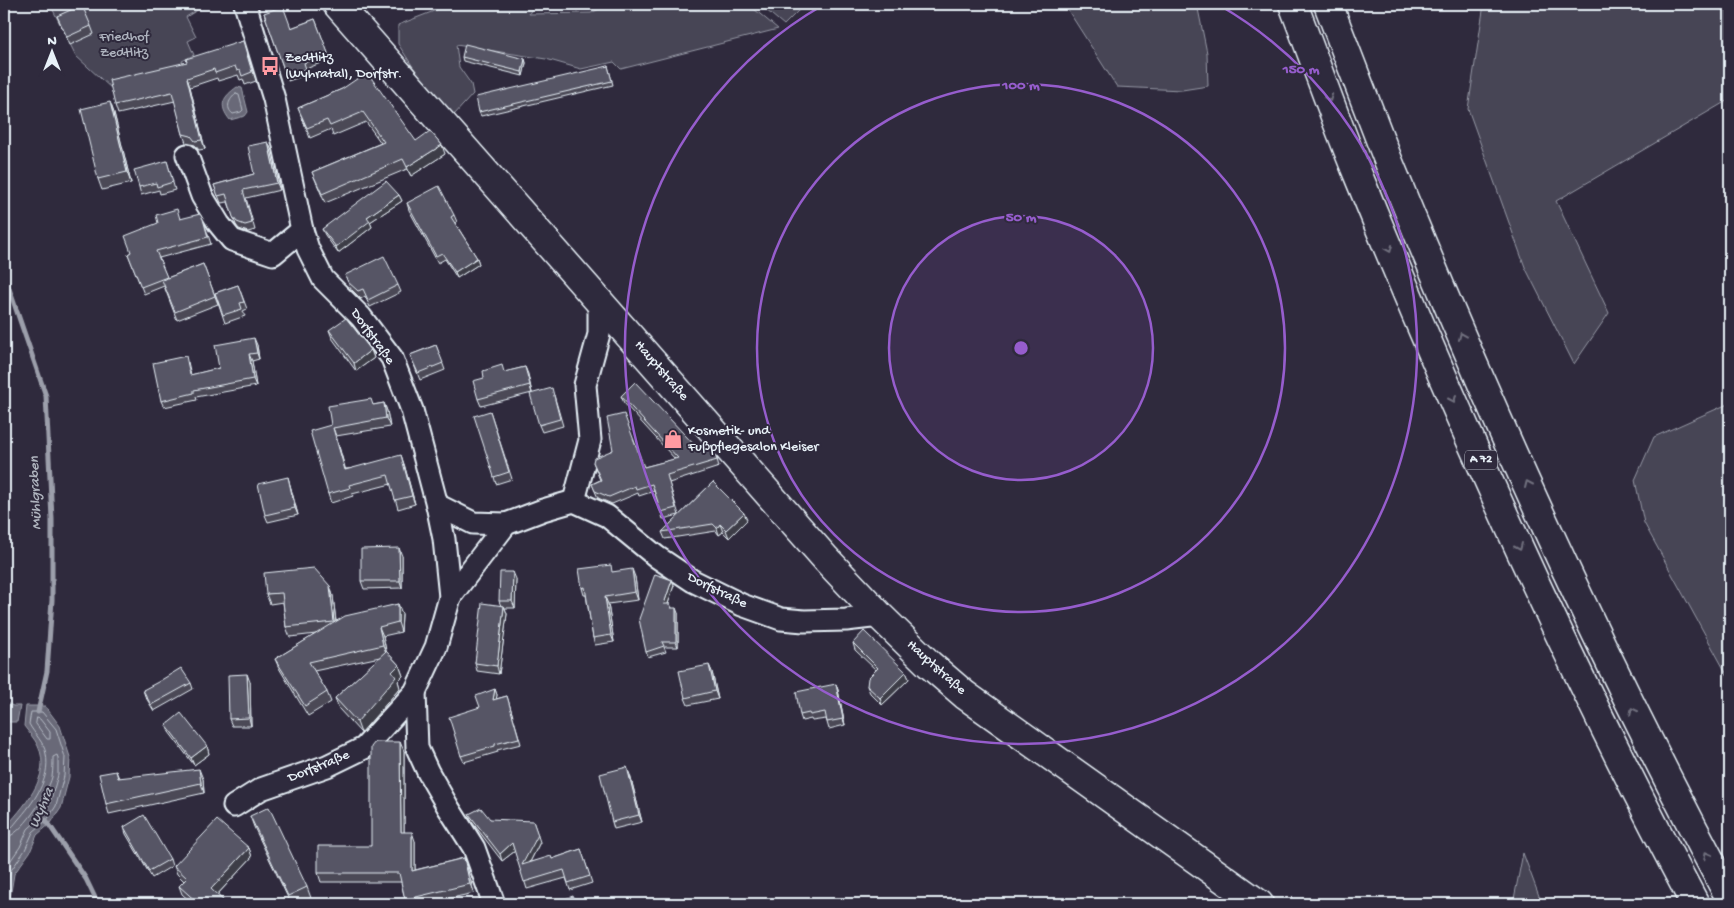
<svg xmlns="http://www.w3.org/2000/svg" width="1734" height="908" font-family="'Gochi Hand',sans-serif">
<rect width="100%" height="100%" fill="#2f2a3d"/>
<filter id="ink" filterUnits="userSpaceOnUse"><feTurbulence type="fractalNoise" baseFrequency=".02" numOctaves="2"/><feDisplacementMap in="SourceGraphic" scale="10" xChannelSelector="R" yChannelSelector="G"/><feConvolveMatrix kernelMatrix="1 2 1 2 8 2 1 2 1" color-interpolation-filters="sRGB"/></filter>
<g filter="url(#ink)">
<!-- green -->
<g fill="#464455" stroke="#979aa6">
<polygon points="50,4 207,4 186,17 196,37 188,41 194,55 182,61 186,72 112,89 76,56"/>
<polygon points="452,4 534,4 529,14 591,13 609,4 748,4 778,29 621,69 614,62 581,69 546,59 456,45 459,67 471,84 473,94 454,115 421,79 398,44 398,25"/>
<polygon points="759,4 803,4 803,6 784,25"/>
<polygon points="1064,4 1197,4 1207,53 1208,86 1182,90 1117,87"/>
<polygon points="1484,4 1730,4 1730,99 1556,201 1609,313 1574,364 1525,267 1468,109"/>
<polygon points="1730,403 1730,680 1644,523 1635,480 1654,437"/>
<polygon points="1523,853 1542,904 1513,904"/>
</g>
<!-- water -->
<g fill="#696978" stroke="#9c9fab">
<path d="M237 87 242 88 248 112 245 116 230 120C218 105 223 97 237 87Z"/>
<polygon points="4,702 13,706 20,706 17,722 7,722 4,724"/>
<path d="M26 706H45L60 726 70 757 69 777 61 808 51 823 37 835 30 852 14 874 9 904H4V829C22 808 53 777 38 746 35 739 29 733 24 726Z"/>
</g>
<g fill="none" stroke-linecap="round" stroke-linejoin="round">
<!-- shore -->
<g stroke="#b5bbc5" stroke-width="1">
<path d="M236 94 239 95 243 110 241 112 233 114C225 108 229 99 236 94Z"/>
<polygon points="37,718 40,719 50,732 50,739 47,739 36,724"/>
<path d="M4 832C10 831 14 825 18 820 33 803 51 779 46 754 44 742 35 735 29 724L31 712H42L56 729 65 757 64 776 56 806 47 820 33 832 25 850 10 872 5 904"/>
<path d="M4 838C21 837 48 793 52 777 53 770 53 763 53 757L57 755 58 758V775L50 803 42 816 28 829 20 847 4 870"/>
</g>
<!-- stream -->
<g stroke="#9c9fab" stroke-width="5">
<polyline points="4,274 46,396 52,519 52,600 47,671 38,712"/>
<polyline points="46,820 86,879 98,904"/>
</g>
<!-- minor casing -->
<g stroke="#e8f1f8" stroke-width="25">
<g id="minor">
<polyline points="187,155 202,196 219,224 232,240 273,254 302,230"/>
<polyline points="574,501 590,440 585,385 599,334 599,301"/>
<polyline points="437,505 473,523 506,524"/>
<polyline points="450,597 506,524 543,510 574,501 607,516 657,557 693,581 742,605 781,619 804,621 846,620 880,616"/>
<polyline points="415,692 417,748 428,772 448,807 474,848 494,904"/>
<polyline points="234,806 261,789 327,766 364,748 415,692 436,647 450,597 444,539 437,505 412,410 392,358 361,317 323,279 308,249 302,230 274,99 245,4"/>
</g>
</g>
<!-- secondary casing -->
<g stroke="#e8f1f8" stroke-width="31">
<polyline id="secondary" points="337,4 826,559 880,616 929,664 965,695 1259,904"/>
</g>
<!-- motorway casing -->
<g stroke="#e8f1f8" stroke-width="31">
<g id="motorway">
<path d="M1293 4C1315 61 1335 119 1358 175 1459 423 1569 668 1695 904"/>
<path d="M1328 4C1348 56 1368 109 1388 160 1490 412 1602 659 1730 898"/>
</g>
</g>
<!-- minor -->
<use href="#minor" stroke="#2f2a3d" stroke-width="21"/>
<!-- secondary -->
<use href="#secondary" stroke="#2f2a3d" stroke-width="28"/>
<!-- motorway -->
<use href="#motorway" stroke="#2f2a3d" stroke-width="28"/>
</g>
<!-- wall -->
<g fill="#4b4957" stroke="#e8f1f8">
<polygon points="264,13 291,28 315,19 330,59 306,69 308,74 288,81"/>
<polygon points="57,16 91,26 94,34 70,45"/>
<polygon points="243,41 256,81 245,85 243,79 240,80 238,75 218,81 217,78 190,87 205,149 199,150 195,145 186,143 183,134 175,101 118,114 115,105 187,62"/>
<polygon points="462,57 525,59 526,63 523,76 463,61"/>
<polygon points="608,66 613,85 481,116 479,112"/>
<polygon points="342,89 416,141 445,154 411,176 407,169 325,203 312,172 381,143 366,122 333,136 331,129 310,138 298,108"/>
<polygon points="110,102 114,113 131,183 102,190 98,179"/>
<polygon points="268,142 271,149 280,190 246,198 255,230 248,232 239,229 236,225 228,202 221,203 214,185 254,174"/>
<polygon points="167,161 175,190 160,194 159,190 141,195 139,187"/>
<polygon points="399,195 402,201 370,222 372,227 338,253 325,235 322,229"/>
<polygon points="407,203 454,215 457,222 455,223 477,258 479,264 457,278 445,259 438,263 409,210"/>
<polygon points="181,219 203,219 211,244 159,258 167,278 203,264 218,304 177,320 164,286 144,294 128,254 131,252"/>
<polygon points="345,275 398,285 401,292 370,307 365,296 361,299 351,289"/>
<polygon points="238,285 247,309 243,311 245,316 225,323 215,293"/>
<polygon points="329,330 371,350 374,358 356,371 332,338"/>
<polygon points="257,345 259,359 252,361 256,386 196,397 197,400 164,407 161,401 188,362 191,375 219,368"/>
<polygon points="436,345 445,370 420,380 410,355"/>
<polygon points="525,367 532,393 481,406 478,399 505,372"/>
<polygon points="554,395 563,426 542,432 539,425"/>
<polygon points="621,396 701,452 717,459 719,467 669,483 679,515 663,519 654,491 639,496 638,493 612,504 598,498 592,484 600,480 593,462 613,450 644,467 675,459 624,403"/>
<polygon points="384,403 387,411 390,427 336,436 345,469 404,464 415,504 398,509 391,484 352,494 353,496 331,503 328,494 331,425 373,405"/>
<polygon points="490,411 512,479 496,484 494,477"/>
<polygon points="713,482 747,520 729,538 723,532 719,535 716,531 665,539 662,532"/>
<polygon points="290,485 298,515 268,522 265,515"/>
<polygon points="402,556 402,588 364,589 361,581"/>
<polygon points="614,572 635,577 638,600 608,604 614,642 595,645 593,638 586,595 584,595 582,588"/>
<polygon points="516,579 515,608 505,608 507,614 499,674 477,671 475,663 501,606 499,601"/>
<polygon points="674,585 668,604 670,604 672,608 678,613 678,647 664,647 666,652 648,657 646,652"/>
<polygon points="330,586 333,596 336,621 398,604 402,614 401,632 383,636 386,651 399,665 403,676 398,681 400,688 361,733 339,709 335,698 380,657 314,671 327,692 331,702 308,716 279,668 275,659 316,634 290,637 286,627 283,602 270,604 266,594"/>
<polygon points="853,643 906,672 909,679 882,705 870,693 867,686 876,670 855,650"/>
<polygon points="709,665 712,672 718,699 688,705 685,698"/>
<polygon points="250,682 251,726 232,726 229,719"/>
<polygon points="191,683 193,689 154,711 145,696 143,690"/>
<polygon points="836,684 838,690 845,725 829,729 826,719 812,721 811,719 802,721 800,715"/>
<polygon points="495,689 497,695 496,699 507,696 521,744 497,750 498,752 464,762 461,756 480,707"/>
<polygon points="166,725 207,746 209,754 194,765 169,732"/>
<polygon points="404,751 404,832 415,841 415,870 464,858 467,867 474,893 425,904 406,904 401,882 321,882 318,873 371,846"/>
<polygon points="116,771 119,778 203,779 204,793 109,814 106,804"/>
<polygon points="630,775 642,822 614,829 612,822"/>
<polygon points="469,814 490,819 540,842 530,862 552,859 581,849 592,883 570,890 566,878 527,889 515,851 502,861 472,822"/>
<polygon points="250,816 307,887 311,898 298,904 291,904 254,827"/>
<polygon points="124,827 170,859 172,866 152,878 126,834"/>
<polygon points="249,848 252,857 217,895 227,904 193,904 182,894 179,886 184,881 177,874 174,866"/>
</g>
<!-- shaded-wall -->
<g fill="#3d3c47" stroke="#e8f1f8">
<polygon points="525,59 526,63 523,76 522,72"/>
<polygon points="187,78 190,87 205,149 202,140"/>
<polygon points="110,102 114,113 131,183 127,172"/>
<polygon points="268,142 271,149 280,190 277,183"/>
<polygon points="442,145 445,154 411,176 407,167"/>
<polygon points="399,195 402,201 370,222 372,227 338,253 336,247 367,217"/>
<polygon points="477,258 479,264 457,278 455,272"/>
<polygon points="254,338 257,345 259,359 257,353"/>
<polygon points="371,350 374,358 356,371 354,363"/>
<polygon points="249,354 252,361 256,386 253,379"/>
<polygon points="525,367 528,374 532,393 530,385"/>
<polygon points="384,403 387,411 390,427 386,418"/>
<polygon points="333,428 336,436 348,478 345,470"/>
<polygon points="401,455 404,464 415,504 412,496"/>
<polygon points="288,477 290,485 298,515 295,508"/>
<polygon points="744,513 747,520 729,538 726,530"/>
<polygon points="720,524 723,532 719,535 717,528"/>
<polygon points="399,548 402,556 402,588 400,581"/>
<polygon points="632,569 635,577 638,600 635,592"/>
<polygon points="513,572 516,579 515,608 512,601"/>
<polygon points="672,580 674,585 666,610 664,604"/>
<polygon points="330,586 333,596 337,632 334,622"/>
<polygon points="605,597 608,604 614,642 611,635"/>
<polygon points="398,604 402,614 401,632 398,622"/>
<polygon points="504,606 507,614 499,674 497,666"/>
<polygon points="676,608 678,613 678,647 676,642"/>
<polygon points="379,627 383,636 387,655 383,645"/>
<polygon points="399,665 403,676 398,681 400,688 361,733 357,722 392,672"/>
<polygon points="709,665 712,672 718,699 715,691"/>
<polygon points="906,672 909,679 882,705 880,698"/>
<polygon points="247,674 250,682 251,726 249,718"/>
<polygon points="836,684 838,690 845,725 843,719"/>
<polygon points="495,689 497,695 495,706 493,700"/>
<polygon points="400,742 404,751 404,841 401,832"/>
<polygon points="207,746 209,754 194,765 191,758"/>
<polygon points="627,767 630,775 642,822 639,815"/>
<polygon points="199,769 203,779 204,793 201,783"/>
<polygon points="533,821 540,842 525,872 522,865"/>
<polygon points="412,832 415,841 415,880 412,871"/>
<polygon points="512,843 515,851 502,861 500,854"/>
<polygon points="249,848 252,857 214,898 211,889"/>
<polygon points="464,858 467,867 474,893 470,884"/>
</g>
<!-- building -->
<g fill="#575565" stroke="#e8f1f8">
<polygon points="82,5 91,26 67,37 57,16"/>
<polygon points="283,6 291,28 315,19 328,53 304,63 306,69 286,75 264,13"/>
<polygon points="243,41 252,72 242,76 240,70 237,71 235,66 215,73 214,69 187,78 202,140 195,141 191,136 183,134 172,92 115,105 109,80 187,62 186,59"/>
<polygon points="465,44 525,59 522,72 462,57"/>
<polygon points="608,66 612,81 479,112 476,97"/>
<polygon points="367,72 416,141 430,131 442,145 407,167 403,159 322,194 312,172 384,142 363,112 330,126 327,120 307,128 298,108 342,89"/>
<polygon points="110,102 127,172 98,179 81,109"/>
<polygon points="268,142 277,183 243,190 252,223 245,225 237,222 233,217 226,194 218,196 214,185 254,174 248,146"/>
<polygon points="167,161 173,182 157,187 156,183 139,187 134,170"/>
<polygon points="386,181 399,195 367,217 370,221 336,247 322,229"/>
<polygon points="439,186 454,215 451,217 477,258 455,272 442,253 436,256 407,203"/>
<polygon points="177,209 180,219 200,214 203,219 208,237 156,251 167,277 141,287 128,254 131,252 125,236 158,223 156,215"/>
<polygon points="384,256 398,285 368,300 363,289 358,291 348,282 345,275"/>
<polygon points="203,264 215,296 175,312 162,280"/>
<polygon points="238,285 244,302 240,303 242,309 223,315 215,293"/>
<polygon points="346,318 371,350 354,363 329,330"/>
<polygon points="254,338 257,353 249,354 253,379 194,390 194,393 161,401 153,363 186,356 190,375 219,368 215,345"/>
<polygon points="436,345 443,363 418,373 410,355"/>
<polygon points="502,365 504,372 525,367 530,385 478,399 473,381 484,378 483,371"/>
<polygon points="635,382 701,452 712,449 714,452 717,460 667,475 676,508 661,512 652,484 636,489 635,486 609,497 595,491 592,484 601,480 593,462 594,458 613,450 607,418 624,414 644,467 678,458 621,396"/>
<polygon points="552,388 560,419 539,425 530,394"/>
<polygon points="371,399 373,405 384,403 386,418 333,428 345,470 401,455 412,496 395,500 388,475 349,485 350,488 328,494 310,431 331,425 328,406"/>
<polygon points="490,411 509,472 494,477 474,416"/>
<polygon points="288,477 295,508 265,515 258,484"/>
<polygon points="713,482 744,513 726,530 720,524 717,528 713,524 662,532"/>
<polygon points="399,548 400,581 361,581 361,549"/>
<polygon points="611,565 612,572 632,569 635,592 605,597 611,635 593,638 585,587 582,588 579,569"/>
<polygon points="314,568 330,586 334,622 286,627 282,593 266,594 264,573"/>
<polygon points="500,572 513,572 512,601 499,601"/>
<polygon points="655,574 672,580 664,604 670,604 671,608 676,608 676,642 662,642 664,646 646,652 639,619"/>
<polygon points="482,603 504,606 497,666 475,663"/>
<polygon points="398,604 398,622 379,627 383,645 309,662 327,692 305,706 275,659 345,616"/>
<polygon points="864,631 906,672 880,698 867,686 868,678 878,668 853,643"/>
<polygon points="386,651 399,665 392,672 396,677 357,722 335,698"/>
<polygon points="709,665 715,691 685,698 679,671"/>
<polygon points="181,668 191,683 151,705 143,690 158,682"/>
<polygon points="247,674 249,718 229,719 228,675"/>
<polygon points="836,684 843,719 827,722 825,712 810,715 809,713 800,715 796,692"/>
<polygon points="495,689 493,700 507,696 519,738 495,744 495,746 461,756 449,717 480,707 476,696"/>
<polygon points="181,713 207,746 191,758 166,725"/>
<polygon points="375,742 400,742 401,832 412,832 412,871 464,858 470,884 412,898 412,904 406,904 399,873 318,873 318,846 371,846 371,747"/>
<polygon points="627,767 639,815 612,822 600,774"/>
<polygon points="199,769 201,783 106,804 99,774 116,771 118,778"/>
<polygon points="269,807 307,887 288,896 250,816"/>
<polygon points="481,808 490,819 533,821 538,835 522,865 551,856 552,859 581,849 590,876 568,883 564,870 524,882 512,843 500,854 469,814"/>
<polygon points="144,815 170,859 149,871 124,827"/>
<polygon points="217,820 249,848 211,889 227,904 199,904 179,886 187,878 174,866"/>
<polygon points="573,896 576,904 554,904 554,903"/>
</g>
<!-- one-way arrows -->
<defs><path id="oneway-chevron" d="M-2-3.5L2.5 0L-2 3.5" fill="none" stroke-width="1.6" stroke-linecap="round" stroke-linejoin="round" transform="scale(1.25)"/></defs>
<g stroke="#70707e">
<use href="#oneway-chevron" transform="translate(1329 98) rotate(69)"/>
<use href="#oneway-chevron" transform="translate(1389 249) rotate(67)"/>
<use href="#oneway-chevron" transform="translate(1462 336) rotate(-113)"/>
<use href="#oneway-chevron" transform="translate(1453 399) rotate(66)"/>
<use href="#oneway-chevron" transform="translate(1528 484) rotate(-114)"/>
<use href="#oneway-chevron" transform="translate(1519 547) rotate(66)"/>
<use href="#oneway-chevron" transform="translate(1633 711) rotate(-117)"/>
<use href="#oneway-chevron" transform="translate(1707 855) rotate(-118)"/>
</g>
</g>
<!-- distance rings -->
<circle cx="1021" cy="348" r="132" fill="#965dcd" fill-opacity=".12"/>
<g fill="none" stroke="#965dcd" stroke-width="2.5">
<circle cx="1021" cy="348" r="132"/>
<circle cx="1021" cy="348" r="264"/>
<path d="M1219 5A396 396 0 1 1 823 5"/>
</g>
<!-- icons -->
<defs>
<g id="bus-bare" transform="scale(1.5)"><path d="M-5-6H5V4H4V6H2V4H-2V6H-4V4H-5ZM-3.5-4V0h7V-4ZM-3.5 1.2v1.5H-2V1.2ZM2 1.2v1.5H3.5V1.2Z" fill="#ff9aa2" stroke="#2f2a3d" stroke-width="2.5" paint-order="stroke"/></g>
<g id="shop-bare" transform="scale(1.5)"><path d="M-5-2.5h2.3a2.7 3.5 0 0 1 5.4 0H5L5.5 6h-11ZM-1.5-2.5h3a1.5 2.3 0 0 0-3 0Z" fill="#ff9aa2" stroke="#2f2a3d" stroke-width="2.5" paint-order="stroke"/></g>
</defs>
<g fill-rule="evenodd">
<use href="#bus-bare" x="270" y="66"/>
<use href="#shop-bare" x="673" y="439"/>
</g>
<g text-anchor="middle" dominant-baseline="central" stroke-width="4" stroke-linejoin="round" paint-order="stroke">
<!-- shield labels -->
<rect fill="#2f2a3d" stroke="#b0b5c0" stroke-width="1" x="1465" y="450.5" width="32" height="19" rx="4"/>
<g font-size="12" font-weight="bold" fill="#e8f1f8">
<text x="1481" y="460">A 72</text>
</g>
<!-- park labels -->
<g font-size="14" fill="#afb4bf" stroke="#2f2a3d">
<text x="124" y="37">Friedhof<tspan x="124" dy="16">Zedtlitz</tspan></text>
</g>
<!-- poi labels -->
<g font-size="14" fill="#e8f1f8" stroke="#2f2a3d" text-anchor="start">
<text x="285" y="58">Zedtlitz<tspan x="285" dy="16">(Wyhratal), Dorfstr.</tspan></text>
<text x="688" y="431">Kosmetik- und<tspan x="688" dy="16">Fußpflegesalon Kleiser</tspan></text>
</g>
<!-- street labels -->
<g font-size="14" fill="#e8f1f8" stroke="#2f2a3d">
<text transform="translate(372 337) rotate(54)">Dorfstraße</text>
<text transform="translate(661 371) rotate(49)">Hauptstraße</text>
<text transform="translate(717 591) rotate(26)">Dorfstraße</text>
<text transform="translate(936 668) rotate(42)">Hauptstraße</text>
<text transform="translate(319 767) rotate(-22)">Dorfstraße</text>
</g>
<!-- water labels -->
<g font-size="15" font-style="italic" fill="#afb4be" stroke="#2f2a3d">
<text transform="translate(36 493) rotate(-92)">Mühlgraben</text>
<text transform="translate(42 808) rotate(-67)">Wyhra</text>
</g>
</g>
<circle cx="1021" cy="348" r="8" fill="#965dcd" stroke="#2f2a3d" stroke-width="2.5"/>
<g font-size="15" text-anchor="middle" font-weight="bold" fill="#965dcd" stroke="#2f2a3d" stroke-width="4" stroke-linejoin="round" paint-order="stroke">
<text x="1301" y="73">150 m</text>
<text x="1021" y="89">100 m</text>
<text x="1021" y="221">50 m</text>
</g>
<!-- margin -->
<rect width="1734" height="908" fill="none" stroke="#2f2a3d" stroke-width="20"/>
<rect x="10" y="10" width="1714" height="888" fill="none" stroke="#e8f1f8" stroke-width="2" filter="url(#ink)"/>
<!-- north arrow -->
<g transform="translate(52 52)" stroke="#2f2a3d" stroke-width="4" paint-order="stroke">
<path d="M0-4L9 19L0 12L-9 19Z" fill="#e8f1f8"/>
<text y="-8" font-size="14" font-weight="bold" text-anchor="middle" fill="#e8f1f8">N</text>
</g>
</svg>
